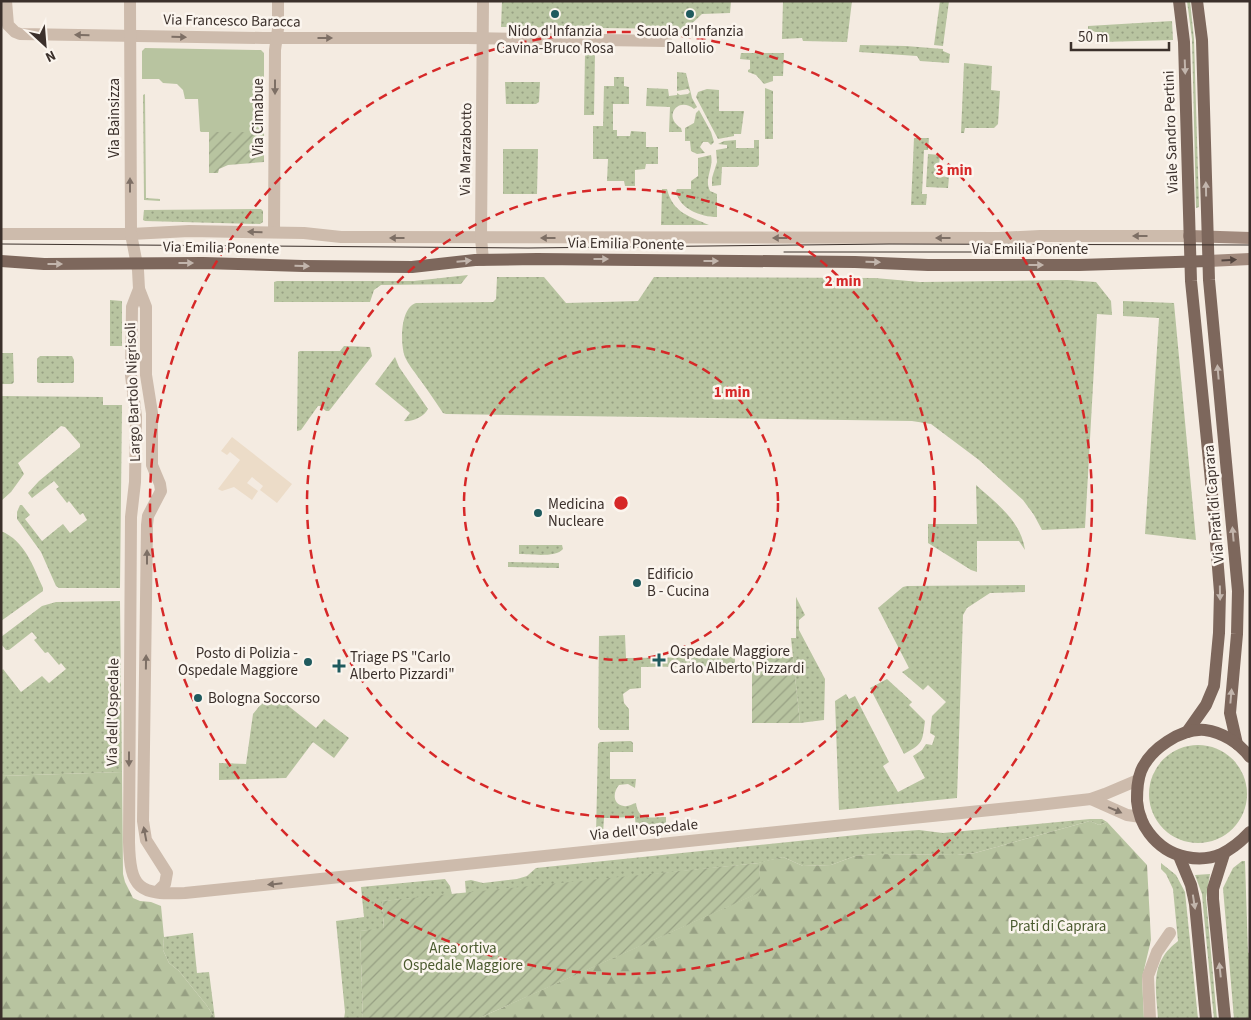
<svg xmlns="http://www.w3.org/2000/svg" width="1251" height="1020" font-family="'Source Sans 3',sans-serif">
<defs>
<pattern id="grass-dots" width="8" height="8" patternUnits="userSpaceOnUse" patternTransform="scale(1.25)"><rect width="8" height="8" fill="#b8c4a0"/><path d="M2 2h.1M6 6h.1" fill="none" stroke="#97a083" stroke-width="1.8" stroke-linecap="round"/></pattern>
<pattern id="forest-firs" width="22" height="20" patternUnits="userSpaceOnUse" patternTransform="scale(1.25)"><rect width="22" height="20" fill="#b8c4a0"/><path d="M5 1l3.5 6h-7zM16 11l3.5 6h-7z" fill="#97a083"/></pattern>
<pattern id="garden-furrows" width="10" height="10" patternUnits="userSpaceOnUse" patternTransform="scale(1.25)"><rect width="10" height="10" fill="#b8c4a0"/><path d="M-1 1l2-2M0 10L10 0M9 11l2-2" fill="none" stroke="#97a083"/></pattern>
</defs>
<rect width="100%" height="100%" fill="#f4ebe1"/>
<!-- grass -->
<g fill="url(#grass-dots)">
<polygon points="502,1 731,1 730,13 702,14 686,29 501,27"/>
<polygon points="783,1 852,1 847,42 803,41 802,38 782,39"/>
<polygon points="940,1 949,1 943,46 934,45"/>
<polygon points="1187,1 1190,1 1194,39 1199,207 1196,208 1192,39"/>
<polygon points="1172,21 1173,40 1102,42 1098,37 1098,33 1088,29 1088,26"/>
<polygon points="860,45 906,46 943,49 943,51 950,54 949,63 920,61 917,56 859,52"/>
<polygon points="585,53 595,53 594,115 584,115"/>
<polygon points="741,53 784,53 783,76 773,76 773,81 764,84 756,75 748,72 748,70 750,69 750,60 740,59"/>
<polygon points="964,63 992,66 991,90 1000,91 998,124 994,128 965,128 964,133 961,133"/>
<path d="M677 72 686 73 692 98 697 107 694 109C679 96 662 116 681 128L682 132H669L670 107 646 106 647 88 668 89 669 96 677 95V93L680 95 688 94 690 92 688 89 677 91Z"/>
<polygon points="614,77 624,77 624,86 629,87 629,104 613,104 613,130 617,130 617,136 630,136 631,131 646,132 646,147 658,147 658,164 646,164 645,169 635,170 635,186 625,186 624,181 607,181 608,159 593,159 593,126 603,126 604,86 614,86"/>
<polygon points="505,82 540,82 539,102 536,104 506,104"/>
<polygon points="765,88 773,91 773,139 765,139"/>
<polygon points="707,89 719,90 719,111 744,111 741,134 734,134 734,136 718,139 696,97 698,92"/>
<polygon points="145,94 146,198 160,199 160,201 144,200 143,95"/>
<polygon points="699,110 711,132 714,142 711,145 708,142 703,142 700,147 705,153 697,154 691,151 690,141 685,141 685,128 694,123 696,113"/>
<polygon points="914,138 929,138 928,150 924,150 922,194 927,194 926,205 911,205"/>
<polygon points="736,140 736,148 754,148 754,140 759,140 759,165 757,167 722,167 721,185 712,186 712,178 717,162 716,150 727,148 727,145 718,144 724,141"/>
<polygon points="503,149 538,149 537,194 503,194"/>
<polygon points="928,154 940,155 938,176 949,177 948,188 926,187"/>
<path d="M711 155C714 168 704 178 710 191L717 194V217C701 217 679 209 676 191L677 189H691V181L698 176V158Z"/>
<path d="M662 189H667C673 213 689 216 709 225H661Z"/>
<polygon points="261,209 263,211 263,222 260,224 145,221 143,220 144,210"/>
<polygon points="468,275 461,284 381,285 374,290 370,302 274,302 274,282 277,281 414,281"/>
<path d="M497 277H544L566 303 638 301 654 277 875 278 920 282 1067 280 1096 282 1111 301 1112 315 1097 314 1085 528 1042 530 1034 515 1023 500 979 460 931 424 912 421 446 414 443 413C435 401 427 389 418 377 414 371 408 364 405 357 400 344 400 308 416 303L493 302 496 299Z"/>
<polygon points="110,300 122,301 122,346 110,346"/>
<polygon points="1123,301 1174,303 1196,540 1145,534 1159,318 1123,316"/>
<polygon points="344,346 370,347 372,356 329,411 326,411 320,406 318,406 301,430 297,431 298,352 300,351 340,351"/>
<polygon points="1,353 13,353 14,382 12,384 1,384"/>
<polygon points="40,356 72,356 74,360 74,382 72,383 39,383 37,382 37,359"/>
<path d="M395 357 399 367 428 409C424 417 412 422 404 421L410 413 375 384Z"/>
<polygon points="1,396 103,397 103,405 122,405 120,588 59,588 56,586 41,552 17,519 17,512 20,505 22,505 30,515 25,519 42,541 63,524 70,533 87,520 83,513 80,515 69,501 67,503 56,489 59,487 54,481 32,498 28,493 39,481 80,447 80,444 65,427 61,426 18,463 24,474 11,492 1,501"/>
<path d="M976 485C997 504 1021 521 1025 550L1019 541H977V572L971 570 928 543V524H977Z"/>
<path d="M1 531C25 541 33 566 43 588V591L1 621Z"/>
<path d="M519 545H562L563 549C556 558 530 554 519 554Z"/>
<polygon points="508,562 559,563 559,568 508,567"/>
<polygon points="1025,585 1025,592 990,593 967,608 963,615 957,798 839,810 835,701 846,694 849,699 855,696 889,762 883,766 898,792 925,778 913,756 922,750 926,744 932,745 935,736 930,733 932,716 946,702 928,685 923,690 902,672 909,668 878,608 903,587 907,586"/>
<polygon points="796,597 805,615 799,620 799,630 825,679 824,720 800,723 791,638 796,638"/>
<polygon points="120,601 122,772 1,776 1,671 3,669 21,692 42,676 49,683 66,669 61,663 59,665 48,652 45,653 34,640 37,638 32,632 9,650 6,650 1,644 1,637 42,606 56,602"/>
<polygon points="625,635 626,658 735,657 735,666 641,667 641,688 630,689 623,694 624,703 629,709 629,730 600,730 598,727 599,636"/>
<path d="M887 679 912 702 909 705 925 721C922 742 924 743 904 754L870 688Z"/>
<polygon points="271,692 316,728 324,719 349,738 334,758 313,742 286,778 219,780 219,763 246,764 253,714"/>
<path d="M631 741 633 743V752H610V779H636L635 788 628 784 619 785C613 792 612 804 624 806 628 807 632 804 636 803 638 822 652 817 666 817V828L636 831 635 817 604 818 603 834 596 835 598 744 600 742Z"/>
<circle cx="1198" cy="794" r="49"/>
<polygon points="1090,819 1102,819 1107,822 1099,825 1090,821 975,853 957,855 877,854 855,856 831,865 803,866 783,857 759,863 466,894 465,881 471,880 483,883 517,879 527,876 536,868 866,834 919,830 943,833"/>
<polygon points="1242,861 1245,861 1248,953 1250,952 1250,1019 1234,1019 1223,888 1233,868"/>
<path d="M1161 863 1176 875 1185 892 1198 1019H1158C1157 999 1152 976 1162 959 1166 951 1172 946 1178 941L1173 889 1166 874 1161 869Z"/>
<polygon points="1210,874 1206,898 1217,1019 1214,1019 1203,906 1202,894 1195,875"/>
<polygon points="445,879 450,886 452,895 382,901 384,929 360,931 363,1019 344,1019 345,1012 336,921 364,917 361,887"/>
<polygon points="193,933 197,973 209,972 215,1019 208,1007 179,971 169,963 163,950 164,937"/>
</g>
<!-- forest -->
<g fill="url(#forest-firs)">
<polygon points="122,772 123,874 125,882 133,898 140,901 151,902 161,906 164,937 163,950 169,963 179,971 208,1007 215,1019 1,1019 1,776"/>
<polygon points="1090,821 1099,825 1107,822 1147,865 1151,940 1142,978 1144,1019 477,1019 760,892 759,863 761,862 783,857 803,866 831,865 855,856 877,854 957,855 975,853"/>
</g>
<!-- park -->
<polygon fill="#b8c4a0" points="145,48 261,50 264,53 264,132 201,132 200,131 198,99 185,99 183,90 177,84 163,83 159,79 142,79 142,51"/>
<!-- garden -->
<g fill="url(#garden-furrows)">
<polygon points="209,132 264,132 264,162 228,165 219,169 218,173 209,173"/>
<polygon points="752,657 793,657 800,723 752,723"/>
<polygon points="759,863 761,892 477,1019 363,1019 360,931 384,928 382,901"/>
</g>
<!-- plaza -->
<polygon fill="#ecdcc8" points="232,437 292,484 277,503 260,490 263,486 252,477 247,483 258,491 252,500 234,487 222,491 218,489 240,460 230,452 227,455 221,451"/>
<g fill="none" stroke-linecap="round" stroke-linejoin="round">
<!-- minor -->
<g stroke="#cdbbac" stroke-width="12">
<polyline points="6,1 8,25 15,32 20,34 263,38 467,38 666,41"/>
<polyline points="130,1 131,234"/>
<polyline points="274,232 275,50 278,29 278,1"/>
<polyline points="1150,1019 1148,976 1157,952 1170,933"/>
</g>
<!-- tertiary -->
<g stroke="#cdbbac" stroke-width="12">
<polyline points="1,234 131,234 189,231 304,233 341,237 377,237 999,238 1040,236 1189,236"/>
<path d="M131 234 138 270 139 289 132 307 131 375 136 417 135 482 131 517 129 842C130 889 139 895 185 893L1029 806 1091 799 1105 794 1138 780"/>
<polyline points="483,260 481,238 483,1"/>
<polyline points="139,289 146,307 146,375 152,413 152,465 160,484 161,491 148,516 147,525 143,821 146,840 167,873 165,884 157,892"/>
<polyline points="1091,799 1127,815 1141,817"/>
</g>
<!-- secondary -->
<g stroke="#a18a7d" stroke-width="12">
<polyline points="1189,236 1250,238"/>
<polyline points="1208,261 1250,259"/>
</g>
<!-- primary -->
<g stroke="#7d675c" stroke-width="12">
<polyline points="1179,1 1184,42 1191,281 1211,481 1220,592 1219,633 1214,686 1206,705 1187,732"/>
<polyline points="1197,1 1202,40 1209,280 1238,591 1237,634 1230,713 1237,744"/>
<polyline points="1,261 44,264 203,263 303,266 412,267 475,260 537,259 855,262 928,265 1079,265 1208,261"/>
<path d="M1250 757C1239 743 1222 732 1205 730 1181 728 1150 749 1141 771 1137 781 1137 791 1137 801 1138 812 1142 824 1149 833 1158 845 1171 854 1186 857 1213 863 1232 851 1250 832"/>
<polyline points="1224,854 1213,889 1213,899 1225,1019"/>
<polyline points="1179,856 1191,885 1195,904 1206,1019"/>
</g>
<!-- tram -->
<g stroke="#3b302b" stroke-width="1">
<polyline points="1,244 528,248 889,244 1250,245"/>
<polyline points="784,252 1024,252"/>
</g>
</g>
<!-- one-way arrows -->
<defs><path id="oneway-solid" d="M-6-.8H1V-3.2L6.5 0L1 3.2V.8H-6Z" transform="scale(1.25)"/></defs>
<g fill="#7d6f65">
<use href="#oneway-solid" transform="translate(82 35) rotate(-179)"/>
<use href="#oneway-solid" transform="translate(179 37) rotate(1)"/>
<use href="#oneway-solid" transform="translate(325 38)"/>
<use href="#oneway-solid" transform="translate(275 87) rotate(90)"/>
<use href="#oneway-solid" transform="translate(130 185) rotate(-90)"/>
<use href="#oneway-solid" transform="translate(255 232) rotate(-179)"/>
<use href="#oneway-solid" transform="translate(1140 236) rotate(180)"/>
<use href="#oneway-solid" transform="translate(397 238) rotate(-180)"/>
<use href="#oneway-solid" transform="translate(548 238) rotate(-180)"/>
<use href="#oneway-solid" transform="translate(780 238) rotate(-180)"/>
<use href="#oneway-solid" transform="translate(943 238) rotate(180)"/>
<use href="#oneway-solid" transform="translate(147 557) rotate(-90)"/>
<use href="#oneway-solid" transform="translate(146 662) rotate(-89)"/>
<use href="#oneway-solid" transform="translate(129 759) rotate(90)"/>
<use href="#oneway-solid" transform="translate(1115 810) rotate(23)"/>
<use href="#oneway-solid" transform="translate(145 834) rotate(-101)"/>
<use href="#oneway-solid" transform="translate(275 884) rotate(174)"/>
</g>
<g fill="#c2b5ac">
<use href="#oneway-solid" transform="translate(1185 67) rotate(88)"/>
<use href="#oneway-solid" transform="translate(1206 189) rotate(-91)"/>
<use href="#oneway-solid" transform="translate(601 259)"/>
<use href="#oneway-solid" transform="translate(464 261) rotate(-5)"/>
<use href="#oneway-solid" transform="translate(711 261)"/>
<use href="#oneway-solid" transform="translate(873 262) rotate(2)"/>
<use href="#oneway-solid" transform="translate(186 263)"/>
<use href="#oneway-solid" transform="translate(55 264)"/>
<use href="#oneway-solid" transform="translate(1036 265)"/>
<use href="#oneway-solid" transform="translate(302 266) rotate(2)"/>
<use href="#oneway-solid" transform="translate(1218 372) rotate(-95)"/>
<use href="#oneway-solid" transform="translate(1233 534) rotate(-95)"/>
<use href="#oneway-solid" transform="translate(1220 593) rotate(89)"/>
<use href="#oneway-solid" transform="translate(1231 696) rotate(-85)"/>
<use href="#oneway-solid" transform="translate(1194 902) rotate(81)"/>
<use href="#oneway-solid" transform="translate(1220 970) rotate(-96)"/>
</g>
<use fill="#544640" href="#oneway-solid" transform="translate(1229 260) rotate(-3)"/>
<!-- distance rings -->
<g fill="none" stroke="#d62828" stroke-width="2.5" stroke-dasharray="9 6">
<circle cx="621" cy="503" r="157"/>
<circle cx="621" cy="503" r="314"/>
<circle cx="621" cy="503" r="471"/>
</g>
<!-- markers -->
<g fill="#1f5a5e" stroke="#fbf5ee" stroke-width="2">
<circle cx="555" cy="14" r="5"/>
<circle cx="690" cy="14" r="5"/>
<circle cx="538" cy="513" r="5"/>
<circle cx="637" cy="583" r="5"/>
<path d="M656.5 652.5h5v5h5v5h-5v5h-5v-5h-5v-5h5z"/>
<circle cx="308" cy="662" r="5"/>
<path d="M336.5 658.5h5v5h5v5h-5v5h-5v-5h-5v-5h5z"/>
<circle cx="198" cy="698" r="5"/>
</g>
<g text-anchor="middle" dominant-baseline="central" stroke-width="5" stroke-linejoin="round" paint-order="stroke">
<!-- street labels -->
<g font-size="15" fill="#3b302b" stroke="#fbf5ee">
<text transform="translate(232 21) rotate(1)">Via Francesco Baracca</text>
<text transform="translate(258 117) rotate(-90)">Via Cimabue</text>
<text transform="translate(114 118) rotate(-90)">Via Bainsizza</text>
<text transform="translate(1171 132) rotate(-92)">Viale Sandro Pertini</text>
<text transform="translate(466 149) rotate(-89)">Via Marzabotto</text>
<text transform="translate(626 244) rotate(1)">Via Emilia Ponente</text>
<text transform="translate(221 248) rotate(1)">Via Emilia Ponente</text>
<text x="1030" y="249">Via Emilia Ponente</text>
<text transform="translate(133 392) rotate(-92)">Largo Bartolo Nigrisoli</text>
<text transform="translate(1214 504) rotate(-95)">Via Prati di Caprara</text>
<text transform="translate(113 712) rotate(-89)">Via dell'Ospedale</text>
<text transform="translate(644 830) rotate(-6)">Via dell'Ospedale</text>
</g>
<!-- poi labels -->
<g font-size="15" fill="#3b302b" stroke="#fbf5ee" text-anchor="start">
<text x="555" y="31" text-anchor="middle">Nido d'Infanzia<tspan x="555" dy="17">Cavina-Bruco Rosa</tspan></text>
<text x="690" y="31" text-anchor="middle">Scuola d'Infanzia<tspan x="690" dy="17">Dallolio</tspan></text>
<text x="548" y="504">Medicina<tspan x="548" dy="17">Nucleare</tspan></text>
<text x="647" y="574">Edificio<tspan x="647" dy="17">B - Cucina</tspan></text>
<text x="670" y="651">Ospedale Maggiore<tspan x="670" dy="17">Carlo Alberto Pizzardi</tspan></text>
<text x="298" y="653" text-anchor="end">Posto di Polizia -<tspan x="298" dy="17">Ospedale Maggiore</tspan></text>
<text x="350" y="657">Triage PS "Carlo<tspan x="350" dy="17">Alberto Pizzardi"</tspan></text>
<text x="208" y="698">Bologna Soccorso</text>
</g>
<!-- park labels -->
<g font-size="15" fill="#4a5a2e" stroke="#fbf5ee">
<text x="1058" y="926">Prati di Caprara</text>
<text x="463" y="948">Area ortiva<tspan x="463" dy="17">Ospedale Maggiore</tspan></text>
</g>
</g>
<circle cx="621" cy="503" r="8" fill="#d62828" stroke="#fbf5ee" stroke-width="2.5"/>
<g font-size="15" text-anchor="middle" font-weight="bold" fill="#d62828" stroke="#fbf5ee" stroke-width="5" stroke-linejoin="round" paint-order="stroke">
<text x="954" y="175">3 min</text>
<text x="843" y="286">2 min</text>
<text x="732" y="397">1 min</text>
</g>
<!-- border -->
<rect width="1251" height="1020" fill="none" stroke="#3b302b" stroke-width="5"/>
<!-- north arrow -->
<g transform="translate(45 45) rotate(154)" stroke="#fbf5ee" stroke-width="4" paint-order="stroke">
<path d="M0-4L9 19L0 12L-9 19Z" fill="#3b302b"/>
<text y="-8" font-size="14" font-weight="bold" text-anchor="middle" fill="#3b302b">N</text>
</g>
<!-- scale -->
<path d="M1071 42v8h98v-8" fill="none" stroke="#3b302b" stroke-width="2.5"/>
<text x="1078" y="42" font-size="15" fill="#3b302b" stroke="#fbf5ee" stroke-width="4" paint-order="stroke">50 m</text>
</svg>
